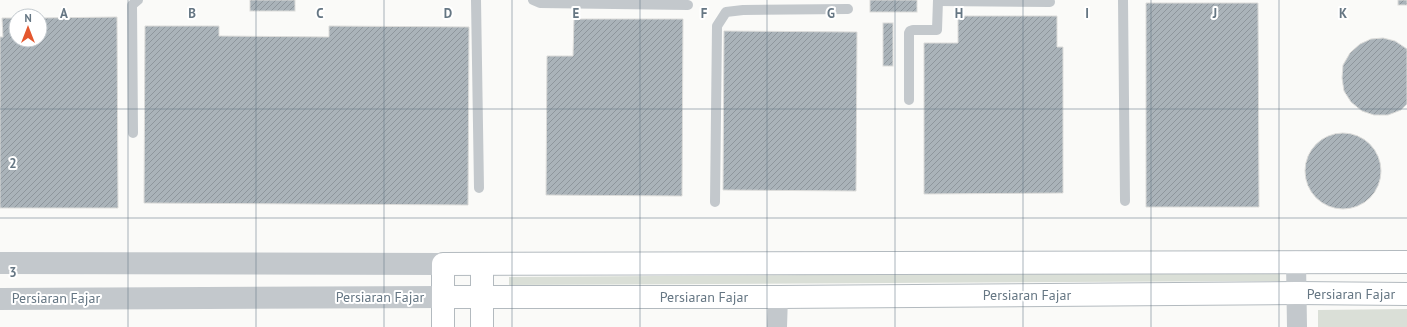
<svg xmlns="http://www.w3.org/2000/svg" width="1407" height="327" font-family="'PT Sans',sans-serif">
<defs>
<pattern id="building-hatch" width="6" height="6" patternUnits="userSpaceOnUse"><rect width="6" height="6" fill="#aab3b9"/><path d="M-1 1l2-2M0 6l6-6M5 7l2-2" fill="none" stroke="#8e969c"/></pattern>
</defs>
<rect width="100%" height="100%" fill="#fafaf8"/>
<!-- green -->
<g fill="#dadfd7">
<polygon points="1280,272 1280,281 509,285 509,277"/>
<polygon points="1407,309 1407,327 1318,327 1318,310"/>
</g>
<!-- building -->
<g fill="url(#building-hatch)" stroke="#dcdcda">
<rect x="250" y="0" width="45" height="11"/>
<rect x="870" y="0" width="47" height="12"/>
<rect x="1398" y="0" width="9" height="5"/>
<polygon points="1146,3 1258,3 1259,207 1146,207"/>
<polygon points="958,16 1057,16 1057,47 1063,47 1063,193 924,194 924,43 958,43"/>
<polygon points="117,17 118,208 0,208 0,37 3,37 2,18 16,18 16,40 40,40 40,18"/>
<polygon points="574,19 683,19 682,196 546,195 547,56 573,56"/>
<rect x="883" y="23" width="10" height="43"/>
<polygon points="145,26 219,26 219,36 329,37 329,26 469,27 468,205 144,203"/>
<polygon points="724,31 857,32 856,191 723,190"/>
<polygon points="1383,38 1395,41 1407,49 1407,104 1401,110 1388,115 1374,115 1362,111 1351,102 1344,91 1342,78 1343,65 1350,53 1360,44 1371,39"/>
<circle cx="1343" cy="171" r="38"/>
</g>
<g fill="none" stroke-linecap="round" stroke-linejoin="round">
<!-- secondary casing -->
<g stroke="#b3babf" stroke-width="24">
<g id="secondary">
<polyline points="443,297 778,297 1297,293 1407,294"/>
<polyline points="443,327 443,264 1407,262"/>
<polyline points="482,327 482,264"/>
</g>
</g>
<!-- service -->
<g stroke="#c3c8cc" stroke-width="10">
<polyline points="476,0 479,188"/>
<polyline points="533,0 540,3 688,5"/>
<polyline points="1123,0 1125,201"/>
<polyline points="938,1 1050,2"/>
<polyline points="909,100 909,33 910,31 913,30 937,30 938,0"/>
<polyline points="133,133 132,5 138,0"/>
<polyline points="715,202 717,26 726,12 743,10 848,9"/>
</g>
<!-- minor -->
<g stroke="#c3c8cc" stroke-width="20">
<polyline points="1296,261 1297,327"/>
<polyline points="777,327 778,297"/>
</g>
<!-- tertiary -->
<g stroke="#c3c8cc" stroke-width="22">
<polyline points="0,263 443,264"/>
<polyline points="0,299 443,297"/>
</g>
<!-- secondary -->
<use href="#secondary" stroke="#fff" stroke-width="22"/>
</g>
<!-- grid -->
<path fill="none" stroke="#657683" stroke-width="1" stroke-opacity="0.55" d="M128 0V327M256 0V327M384 0V327M512 0V327M640 0V327M767 0V327M895 0V327M1023 0V327M1151 0V327M1279 0V327M0 109H1407M0 218H1407"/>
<g text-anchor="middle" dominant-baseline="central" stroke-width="4" stroke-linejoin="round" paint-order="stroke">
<!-- street labels -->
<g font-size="14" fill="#657683" stroke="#fff">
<text x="1351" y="294">Persiaran Fajar</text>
<text x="1027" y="295">Persiaran Fajar</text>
<text x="380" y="297">Persiaran Fajar</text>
<text x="704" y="297">Persiaran Fajar</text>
<text x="56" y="298">Persiaran Fajar</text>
</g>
</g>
<g font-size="13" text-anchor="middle" font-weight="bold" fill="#657683" stroke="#fff" stroke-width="4" stroke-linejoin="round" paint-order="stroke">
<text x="64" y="18">A</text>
<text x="192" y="18">B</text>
<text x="320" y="18">C</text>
<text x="448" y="18">D</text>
<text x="576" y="18">E</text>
<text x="704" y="18">F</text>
<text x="831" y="18">G</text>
<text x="959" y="18">H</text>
<text x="1087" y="18">I</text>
<text x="1215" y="18">J</text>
<text x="1343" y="18">K</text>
<text x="13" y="168">2</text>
<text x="13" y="277">3</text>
</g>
<!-- north arrow -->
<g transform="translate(28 28)"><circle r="19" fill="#ffffff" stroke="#c1c8cd"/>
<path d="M0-3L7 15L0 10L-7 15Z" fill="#e4572e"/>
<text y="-6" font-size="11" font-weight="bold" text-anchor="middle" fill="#657683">N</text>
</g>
</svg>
